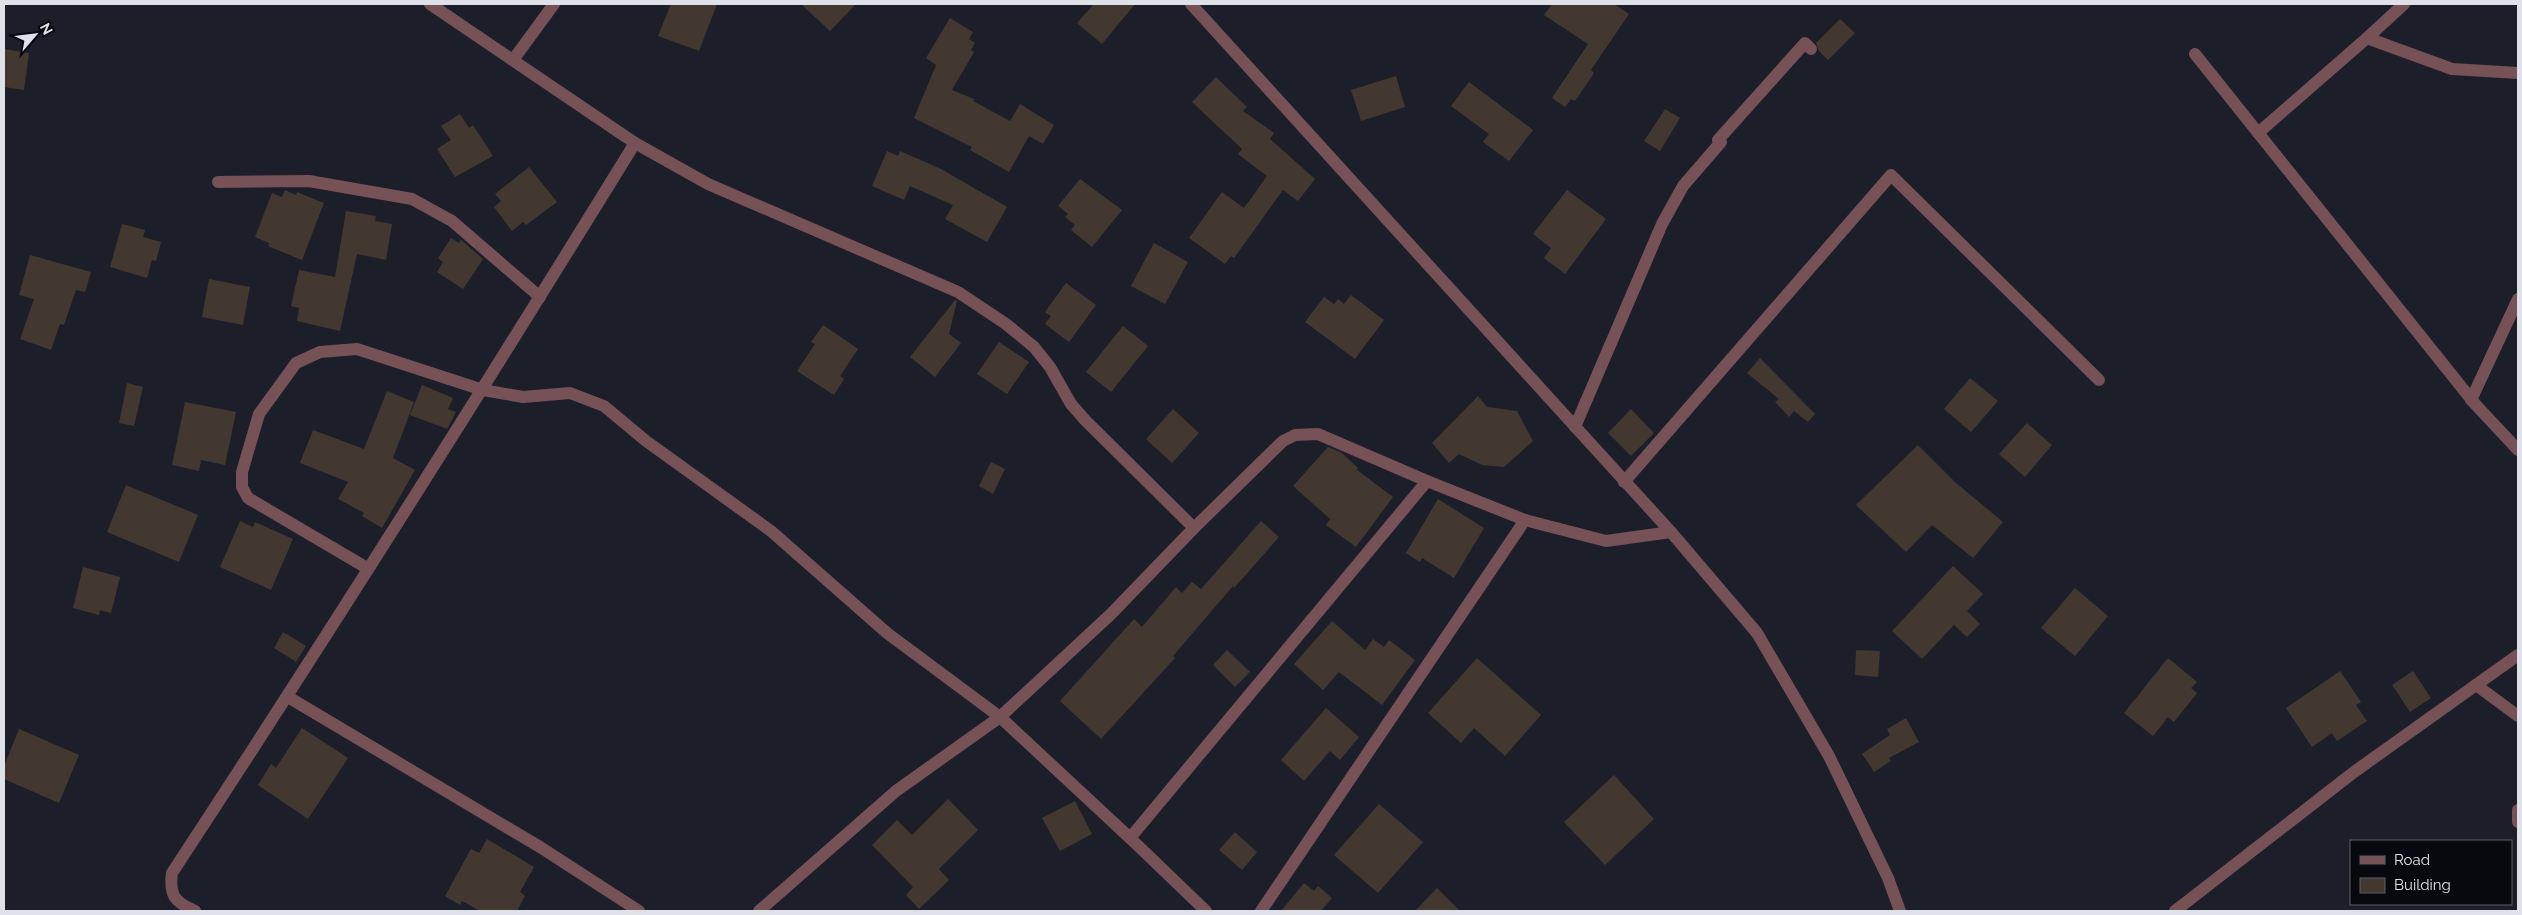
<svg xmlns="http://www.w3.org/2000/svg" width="2522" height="915" font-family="Raleway,sans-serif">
<rect width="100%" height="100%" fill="#1c1f29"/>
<!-- building -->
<g fill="#423830">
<polygon points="671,4 717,4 699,51 658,36"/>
<polygon points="801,4 856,4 830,31"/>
<polygon points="1094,4 1135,4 1102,44 1077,23"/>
<polygon points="1552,4 1614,4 1629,14 1591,70 1594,73 1575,101 1571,99 1565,107 1552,98 1588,44 1544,15"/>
<polygon points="950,18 973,32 969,39 975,43 971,50 974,52 952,90 974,99 973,101 1010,121 1020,104 1054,125 1043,144 1029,136 1009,172 970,150 972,147 914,118 936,65 926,58"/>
<polygon points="1840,19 1855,33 1828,60 1819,51 1816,43"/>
<polygon points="4,49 29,53 24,90 4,87"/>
<polygon points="1396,76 1405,107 1361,121 1351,90"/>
<polygon points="1216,77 1247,107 1243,111 1274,133 1270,139 1315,179 1298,201 1283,190 1234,258 1231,256 1225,264 1189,238 1222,192 1244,208 1267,176 1238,154 1242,149 1192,102"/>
<polygon points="1469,82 1533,130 1509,161 1483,142 1489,134 1451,106"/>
<polygon points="1665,109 1680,118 1660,151 1644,141"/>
<polygon points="460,114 469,128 473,125 493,156 455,177 437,149 451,140 441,126"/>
<polygon points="887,151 898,156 900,151 941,169 1007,207 987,242 945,219 953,205 910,186 904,200 872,186"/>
<polygon points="529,167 557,202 526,225 523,222 512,231 494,207 501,201 495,194"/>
<polygon points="1080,179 1122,210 1092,247 1071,230 1075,225 1065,217 1068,214 1058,206"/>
<polygon points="285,190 296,195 297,192 324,203 302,260 268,246 269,243 255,237 272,193 282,197"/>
<polygon points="1567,190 1606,219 1565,274 1544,258 1551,248 1533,234"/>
<polygon points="346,211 376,216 375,221 392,224 386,260 357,254 340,331 297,321 299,308 291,306 299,270 335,277"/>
<polygon points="122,224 145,230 143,237 161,242 156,261 152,260 147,278 110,267"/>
<polygon points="451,238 459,243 461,240 483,259 463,289 437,272 443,262 438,258"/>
<polygon points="1154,243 1188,262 1165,304 1131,286"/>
<polygon points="30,255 91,272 85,292 76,290 64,325 60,324 51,350 20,339 34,299 19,295"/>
<polygon points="209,279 250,287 243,325 202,317"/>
<polygon points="1066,283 1096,305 1069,342 1045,324 1051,316 1045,312"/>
<polygon points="1351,295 1384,320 1355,359 1305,322 1324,297 1334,304 1338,299 1344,304"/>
<polygon points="955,300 957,301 949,334 961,343 935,377 910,357"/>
<polygon points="823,325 858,349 840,376 844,379 834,395 797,371 815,344 811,342"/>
<polygon points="1123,326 1148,346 1111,392 1086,372"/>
<polygon points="999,342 1029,362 1007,394 977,374"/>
<polygon points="1760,358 1815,414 1808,422 1794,411 1789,417 1775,402 1779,399 1747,373"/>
<polygon points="1970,378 1998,401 1971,432 1944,409"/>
<polygon points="127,383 143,387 134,426 119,423"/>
<polygon points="422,385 453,398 448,409 456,412 447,429 410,415"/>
<polygon points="387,391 414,402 393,458 415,470 382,528 362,516 364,513 338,499 348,482 300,463 313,430 364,449"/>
<polygon points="1478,396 1487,407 1517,411 1533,441 1504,467 1482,465 1459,454 1449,463 1432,443"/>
<polygon points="185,402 236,412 225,465 201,460 199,471 172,465"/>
<polygon points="1173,409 1199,433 1172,463 1146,439"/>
<polygon points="1631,409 1654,433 1631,456 1608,433"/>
<polygon points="2027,423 2052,445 2025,477 1999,454"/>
<polygon points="1918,445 1956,483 2003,522 1973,558 1932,525 1906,552 1856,505"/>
<polygon points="1328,447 1342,453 1358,468 1357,470 1393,497 1356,547 1326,525 1330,519 1293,486"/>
<polygon points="991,462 1005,469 993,494 979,486"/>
<polygon points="126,485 198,515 179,562 107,532"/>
<polygon points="1438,499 1484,528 1454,578 1422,558 1420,562 1406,553"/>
<polygon points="240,521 253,527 255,522 293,539 271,590 220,567"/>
<polygon points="1261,521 1279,537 1234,588 1233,586 1173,656 1175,658 1101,739 1060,701 1134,619 1142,627 1176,587 1182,593 1192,582 1201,589"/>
<polygon points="1953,566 1983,594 1967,611 1980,624 1967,637 1954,625 1922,659 1892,631"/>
<polygon points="83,567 120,577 111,613 100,610 99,615 73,608"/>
<polygon points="2075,588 2108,616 2075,656 2041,628"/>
<polygon points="1332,621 1365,650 1373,639 1384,647 1389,640 1415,660 1382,705 1339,672 1323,690 1294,664"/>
<polygon points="283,632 306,646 296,662 274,648"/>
<polygon points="1227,650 1250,672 1235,687 1213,665"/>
<polygon points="1856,650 1880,651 1878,677 1855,675"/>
<polygon points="1477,658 1541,715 1505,756 1474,728 1461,743 1428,713"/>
<polygon points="2168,658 2197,682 2191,688 2197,693 2174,722 2168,717 2153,736 2124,713"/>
<polygon points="2340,671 2361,702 2356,705 2367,721 2337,741 2332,733 2312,747 2286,708"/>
<polygon points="2413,671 2431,698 2410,712 2392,685"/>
<polygon points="1326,708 1359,737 1340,760 1330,751 1304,781 1281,760"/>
<polygon points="1906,718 1919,742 1889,758 1891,761 1874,772 1862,754 1890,735 1887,729"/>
<polygon points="302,728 348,758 308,819 258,785 271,764 276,768"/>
<polygon points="19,729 79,755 59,803 4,779 4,766"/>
<polygon points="1614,775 1654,819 1605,865 1564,822"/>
<polygon points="948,799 978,830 939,869 949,880 919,909 906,895 913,887 872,845 897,820 912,835"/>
<polygon points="1075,801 1092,834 1060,851 1042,818"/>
<polygon points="1379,804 1423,842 1378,893 1334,855"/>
<polygon points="1235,832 1257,852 1242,870 1219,850"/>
<polygon points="487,839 534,867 520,892 525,896 517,911 480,911 462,901 460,905 445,896 471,849 479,853"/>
<polygon points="1304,883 1314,891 1318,886 1332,898 1321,911 1281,911"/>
<polygon points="1437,888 1460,911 1415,911"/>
</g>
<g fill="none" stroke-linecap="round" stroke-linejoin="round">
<!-- minor -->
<g stroke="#765156" stroke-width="12">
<polyline points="430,4 635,143 708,184 958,292 1006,324 1034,347 1050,367 1071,404 1085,420 1194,528"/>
<polyline points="1191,4 1671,532 1757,633 1829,756 1888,878 1900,911"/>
<polyline points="2367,38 2404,4"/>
<polyline points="2195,54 2475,404 2518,450"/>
<polyline points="513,60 554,4"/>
<polyline points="2258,133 2367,38 2452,69 2518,73"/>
<polyline points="218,182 309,181 412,199 452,221 540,297"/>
<polyline points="2471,400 2518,299"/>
<polyline points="1575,427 1662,224 1683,186 1721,142 1718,140 1805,43 1811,49"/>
<polyline points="1624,482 1891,175 2099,380"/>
<polyline points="367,568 248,498 242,487 242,472 259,414 296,363 320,352 357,349 483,390 523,397 570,393 604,406 646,441 771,531 887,633 1000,717 1130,838 1427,481"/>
<polyline points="2476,685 2518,716"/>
<polyline points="288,697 540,847 639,911"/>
<polyline points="2518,810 2518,822"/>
<polyline points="1130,838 1206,911"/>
<path d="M195 911C175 902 169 896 172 873 330 632 484 388 635 143"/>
<polyline points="759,911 896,791 1000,717 1111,614 1194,528 1283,441 1295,435 1318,434 1427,481 1525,520 1606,541 1671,532"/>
<polyline points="1261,911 1525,520"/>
<polyline points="2175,911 2354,772 2518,655"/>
</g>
</g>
<!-- border -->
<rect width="2522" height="915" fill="none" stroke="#dee1e8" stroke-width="10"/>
<!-- legend -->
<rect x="2350" y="840" width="162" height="65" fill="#08090e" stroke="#5e5f65"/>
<rect x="2360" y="856" width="25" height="8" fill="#765156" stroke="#5e5f65"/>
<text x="2394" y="865" font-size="15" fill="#dee1e8">Road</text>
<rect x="2360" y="878" width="25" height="15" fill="#423830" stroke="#5e5f65"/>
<text x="2394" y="890" font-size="15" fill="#dee1e8">Building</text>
<!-- north arrow -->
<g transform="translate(35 35) rotate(62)" stroke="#08090e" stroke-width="4" paint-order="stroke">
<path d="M0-4L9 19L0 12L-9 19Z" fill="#dee1e8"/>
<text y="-8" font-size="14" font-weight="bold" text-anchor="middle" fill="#dee1e8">N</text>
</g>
</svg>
